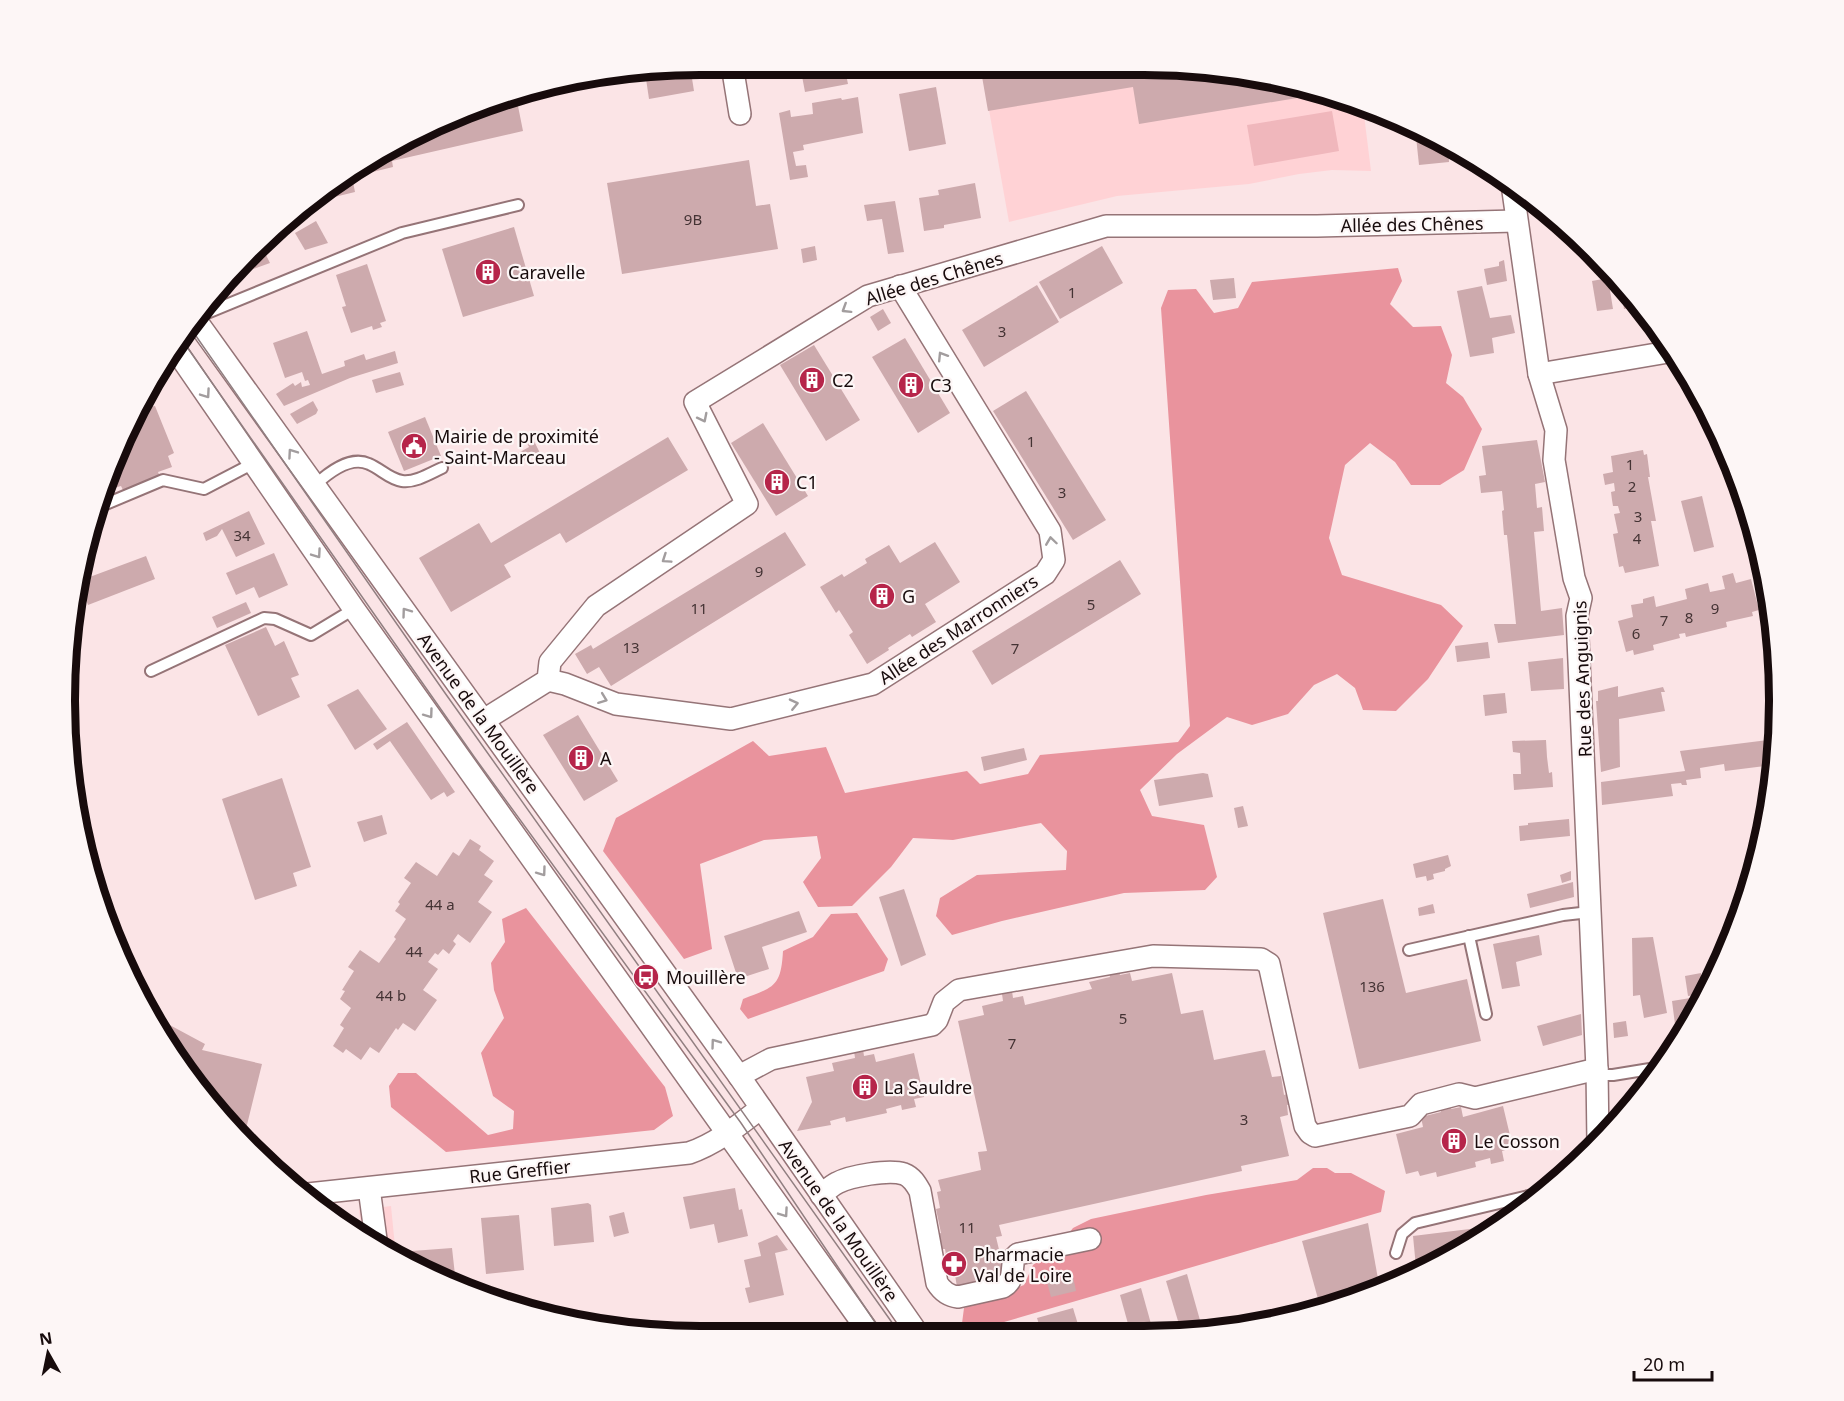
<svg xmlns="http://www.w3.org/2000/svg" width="1844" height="1401" font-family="'Noto Sans',sans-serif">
<rect width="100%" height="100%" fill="#fbe4e6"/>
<!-- built -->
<g fill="#ffd2d5">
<polygon points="981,65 1185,66 1308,86 1363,107 1371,171 1332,170 1299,174 1249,184 1117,196 1009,222"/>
<polygon points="391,1206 396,1257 382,1251 362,1235 359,1210"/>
</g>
<!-- green -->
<polygon fill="#f0b7bc" points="1332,111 1339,151 1254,166 1247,125"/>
<!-- forest -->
<g fill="#e9939d">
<polygon points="1398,268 1402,281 1390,304 1413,327 1441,326 1452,355 1446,383 1463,397 1482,429 1464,470 1440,485 1411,485 1395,462 1370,443 1345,465 1329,538 1342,575 1441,605 1463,626 1428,679 1396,711 1363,710 1355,688 1337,674 1314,685 1288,714 1252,725 1227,717 1177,754 1140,790 1152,816 1204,825 1217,877 1205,890 1124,893 1002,921 952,935 936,916 940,898 977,875 1066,870 1067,851 1041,823 953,840 913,838 891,867 852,906 818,907 803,882 821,858 817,836 764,840 700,864 712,949 684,959 603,851 616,818 753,741 769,756 826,747 845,793 967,771 980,784 1028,774 1040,755 1178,742 1190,726 1161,308 1168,290 1196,289 1214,313 1238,308 1252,282"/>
<polygon points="526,908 665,1087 673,1116 654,1130 446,1152 391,1107 389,1086 398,1073 416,1073 488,1135 513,1129 514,1111 493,1096 481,1053 504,1018 494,990 491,963 505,942 502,919"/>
<path d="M857 913 888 959 884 971 748 1019 740 1009 743 999C774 987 781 987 783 951L813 937 831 914Z"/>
<polygon points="1313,1168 1327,1168 1335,1173 1351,1173 1385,1191 1381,1212 973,1331 961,1331 964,1308 1024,1285 1033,1265 1066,1237 1073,1228 1091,1219 1206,1195 1297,1180"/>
</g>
<!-- building -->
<g fill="#cdaaad">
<polygon points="800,65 844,65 848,84 805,92"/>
<polygon points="980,65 1185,66 1308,86 1327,93 1139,124 1133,87 988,111"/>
<polygon points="690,66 694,91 649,99 645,72"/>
<polygon points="936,87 946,144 909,151 899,94"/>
<polygon points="858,97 863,133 803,145 804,150 793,152 796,166 806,165 808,177 790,180 779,113 790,110 791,117 813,114 812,103 841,98 842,100"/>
<polygon points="505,99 506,104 517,101 523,131 392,161 393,167 352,177 355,192 322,200 321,197 382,150"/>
<polygon points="1415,127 1448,144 1449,162 1419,165"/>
<polygon points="749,160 756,206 770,204 778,249 622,274 607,183"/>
<polygon points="975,183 981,218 944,225 944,228 924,231 919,198 939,195 938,190"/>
<polygon points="895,201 904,252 888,254 882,219 867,221 864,205"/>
<polygon points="316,221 328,243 305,250 295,233"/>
<polygon points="514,227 534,296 463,317 442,249"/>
<polygon points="262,242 267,250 264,251 270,263 236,275 234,271 251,251"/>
<polygon points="815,246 817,260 803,263 801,249"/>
<polygon points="1102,246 1123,283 1060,319 1039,282"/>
<polygon points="1504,260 1507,281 1487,285 1484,269 1499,266 1499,262"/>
<polygon points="367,264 386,321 380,323 382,327 373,330 372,326 351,333 342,307 346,306 336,275"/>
<polygon points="1234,278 1236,298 1213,300 1210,280"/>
<polygon points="1608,278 1613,309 1597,311 1592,281"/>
<polygon points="1620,284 1639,306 1624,309"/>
<polygon points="1037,285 1059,322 984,367 962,330"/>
<polygon points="1482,286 1490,318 1511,315 1515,333 1492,338 1494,353 1470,357 1457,291"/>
<polygon points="883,309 891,323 878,331 870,317"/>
<polygon points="307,331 322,374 345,366 344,361 364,354 366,360 395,351 398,363 350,378 284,406 276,394 293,383 295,386 301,382 302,387 310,385 308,380 305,381 302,372 285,378 273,343"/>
<polygon points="905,338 950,413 918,433 872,357"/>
<polygon points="814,345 860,420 826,441 780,365"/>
<polygon points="400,372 404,385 376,393 372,380"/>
<polygon points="1026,391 1106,520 1073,540 993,411"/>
<polygon points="144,396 149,407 155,406 174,453 168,456 172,467 158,472 161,479 124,492 121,486 107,490 130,419"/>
<polygon points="313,401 318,410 316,414 297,424 290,414"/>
<polygon points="425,417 441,456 404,471 388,432"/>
<polygon points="763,423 808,496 776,516 731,443"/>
<polygon points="668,437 688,470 566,543 560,533 504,565 511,577 451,612 419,558 479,523 491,543"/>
<polygon points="533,439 540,453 517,464 513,456 529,447 527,443"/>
<polygon points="1537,440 1545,482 1535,484 1537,508 1542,507 1544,531 1534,532 1541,611 1562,608 1564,635 1498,643 1494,624 1516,624 1507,535 1504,535 1502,511 1504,510 1502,491 1481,493 1479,476 1486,475 1482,446"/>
<polygon points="1643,450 1644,455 1647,454 1650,477 1648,477 1656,521 1651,521 1659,566 1625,573 1623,566 1619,567 1613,534 1618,533 1614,514 1620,513 1618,506 1613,506 1612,500 1611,492 1615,491 1614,483 1605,485 1603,474 1613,472 1611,456"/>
<polygon points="1702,496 1714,547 1694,552 1681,501"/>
<polygon points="249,511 265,544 236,557 222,529 217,536 206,541 203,533"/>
<polygon points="1751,521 1761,554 1755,555 1747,522"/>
<polygon points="785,532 806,565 611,686 599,667 587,674 575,654 591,645 593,649"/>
<polygon points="935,542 960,582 925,604 936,622 912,637 910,634 888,648 889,650 867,664 849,635 853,632 839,610 836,613 820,587 842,574 844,577 867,563 865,559 889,545 900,563"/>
<polygon points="274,553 288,585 259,598 254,587 236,595 226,573"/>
<polygon points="146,556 155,579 88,605 79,581"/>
<polygon points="1120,560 1141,594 992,685 972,651"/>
<polygon points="1733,573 1736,583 1751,579 1759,610 1752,612 1753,616 1726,622 1727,627 1686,637 1685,633 1679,634 1680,638 1653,645 1654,650 1634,655 1633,650 1626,652 1618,621 1633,617 1631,605 1643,603 1643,599 1654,596 1656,607 1687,599 1685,589 1708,583 1710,592 1725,589 1722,576"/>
<polygon points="246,602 251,613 217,628 212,617"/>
<polygon points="266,627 275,646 284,641 299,675 291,678 300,697 258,716 225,645"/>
<polygon points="1488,642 1490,658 1457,662 1455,646"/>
<polygon points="1563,658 1564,689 1531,691 1528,662"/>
<polygon points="1618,686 1618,697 1663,687 1665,692 1661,692 1665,711 1619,719 1620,767 1601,772 1596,701 1598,701 1598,691"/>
<polygon points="358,689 387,729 355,750 327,705"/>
<polygon points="1505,693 1507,713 1485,716 1483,695"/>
<polygon points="578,715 618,781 584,801 543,735"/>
<polygon points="407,722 455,792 447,797 444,792 431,800 390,741 377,750 373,744"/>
<polygon points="1776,739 1773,765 1725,771 1724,764 1700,768 1701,778 1686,780 1687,785 1682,785 1681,783 1671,784 1673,796 1602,805 1601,782 1685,771 1680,751"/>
<polygon points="1546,740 1547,757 1549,773 1552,772 1553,787 1514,790 1513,774 1521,774 1520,753 1513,752 1512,741"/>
<polygon points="1024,748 1027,760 984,771 981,757"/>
<polygon points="1203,773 1208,774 1213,797 1159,806 1154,780"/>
<polygon points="282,778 311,867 293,873 297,886 255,900 222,799"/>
<polygon points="1243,806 1248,826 1238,828 1234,808"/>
<polygon points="382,815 387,834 364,842 357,822"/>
<polygon points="1569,819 1570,836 1520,841 1519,826 1528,825 1528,823"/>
<polygon points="470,839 481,846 479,850 494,861 484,875 493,881 478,902 492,912 470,943 458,934 453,941 456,944 449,954 443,949 438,955 435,953 428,962 438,969 423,990 437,1000 415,1031 403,1023 398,1030 396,1028 379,1053 370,1047 361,1060 346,1049 343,1053 333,1046 344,1028 340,1025 351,1008 340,999 345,991 342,990 354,971 348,967 360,950 379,963 396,939 394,937 406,919 395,911 400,904 398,902 411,883 404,878 416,862 437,876 453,852 459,856"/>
<polygon points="1448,855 1451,866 1445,869 1445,871 1433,874 1434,879 1427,881 1426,876 1416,878 1413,864"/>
<polygon points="1571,871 1571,880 1562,883 1560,875"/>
<polygon points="1573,882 1574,897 1530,908 1527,894"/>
<polygon points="904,889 926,955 901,966 879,897"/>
<polygon points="1383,899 1406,993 1467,979 1481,1041 1359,1069 1323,913"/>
<polygon points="1433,904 1435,913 1419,916 1418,908"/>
<polygon points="799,911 807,932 762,947 769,969 738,979 724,936"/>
<polygon points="1539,935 1542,955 1516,962 1520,986 1502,989 1493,944"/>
<polygon points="1653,937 1667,1013 1644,1018 1640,995 1633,996 1632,938"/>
<polygon points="1119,969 1120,975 1130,973 1132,981 1172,973 1181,1014 1203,1010 1214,1060 1265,1050 1272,1077 1281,1076 1284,1095 1290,1093 1292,1104 1287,1105 1288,1115 1280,1117 1289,1156 1241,1166 1242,1171 999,1225 1002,1236 996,1237 1005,1275 957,1287 955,1275 950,1277 945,1249 939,1249 936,1234 941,1233 936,1209 940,1208 937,1192 941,1191 938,1180 981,1170 978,1152 987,1151 958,1021 984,1015 982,1006 1003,1001 1002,994 1012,991 1013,998 1023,996 1025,1005 1092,989 1089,982 1110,977 1109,971"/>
<polygon points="1701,973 1702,994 1688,996 1685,976"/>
<polygon points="1703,996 1680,1039 1679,1032 1676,1032 1672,1001"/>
<polygon points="1581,1014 1582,1035 1543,1046 1537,1026"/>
<polygon points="153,1016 205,1044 202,1050 262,1064 243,1141 172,1054"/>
<polygon points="1626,1021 1628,1036 1614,1038 1613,1023"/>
<polygon points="863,1049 864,1056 874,1054 876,1062 914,1053 924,1097 914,1099 916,1107 902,1110 901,1105 886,1109 887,1113 846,1122 845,1117 830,1121 831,1125 797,1131 812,1102 806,1077 834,1071 832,1063 855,1058 854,1051"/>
<polygon points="1655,1075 1638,1096 1637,1079"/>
<polygon points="1450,1104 1451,1109 1461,1107 1463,1117 1503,1106 1513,1148 1502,1151 1504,1161 1491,1164 1490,1158 1475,1162 1476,1167 1437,1177 1436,1172 1420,1176 1418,1171 1406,1174 1396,1134 1423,1127 1421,1117 1441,1112 1440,1107"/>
<polygon points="735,1188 739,1210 742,1209 748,1236 718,1243 714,1224 690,1229 683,1197"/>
<polygon points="588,1203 591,1205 594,1242 554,1246 551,1208"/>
<polygon points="624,1212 629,1233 614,1237 609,1216"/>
<polygon points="519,1215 524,1270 486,1274 481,1218"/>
<polygon points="1368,1223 1380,1290 1320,1306 1302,1241"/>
<polygon points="1502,1225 1429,1266 1416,1267 1413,1236"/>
<polygon points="777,1235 788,1250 775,1253 784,1295 749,1303 745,1288 750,1287 744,1260 761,1256 758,1243"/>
<polygon points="452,1248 455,1275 453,1275 454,1284 413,1265 412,1251"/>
<polygon points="1187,1274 1203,1331 1181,1331 1166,1281"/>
<polygon points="1073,1276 1076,1291 1051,1297 1047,1282"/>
<polygon points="1141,1288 1153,1331 1130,1331 1120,1295"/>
<polygon points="1073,1308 1080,1331 1041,1331 1037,1318"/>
</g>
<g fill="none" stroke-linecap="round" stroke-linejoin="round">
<!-- service casing -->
<g stroke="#957477" stroke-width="14">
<g id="service">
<polyline points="196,319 202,315 402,233 518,205"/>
<path d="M315 485C328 473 350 455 369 464 381 469 389 479 402 481 415 483 431 473 442 468"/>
<polyline points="101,506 163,480 204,489 254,463"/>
<polyline points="151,671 264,618 275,619 311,635 354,609"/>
<polyline points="1469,936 1486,1014"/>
<polyline points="1409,950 1563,915 1590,912"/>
<polyline points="1597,1075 1613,1075 1662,1067"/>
<polyline points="1396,1253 1402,1234 1415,1223 1541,1193"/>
</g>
</g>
<!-- minor casing -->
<g stroke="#957477" stroke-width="24">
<g id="minor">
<polyline points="732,65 740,114"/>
<polyline points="1512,184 1539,374 1556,430 1554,460 1574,578 1581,598 1577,616 1597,1069 1598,1144"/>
<polyline points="195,319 739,1076 916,1331"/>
<polyline points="173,346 354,609 868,1331"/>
<polyline points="1539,374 1674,351"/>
<polyline points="548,680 565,684 616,704 731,719 873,684 1045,574 1054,560 1050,531 900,286"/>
<polyline points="484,720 548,680 550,662 596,606 747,504 695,402 868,296 1106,226 1317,226 1516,221"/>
<polyline points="739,1076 771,1059 932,1025 937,1020 944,1002 959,990 1153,956 1261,959 1269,964 1305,1126 1310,1133 1315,1136 1410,1116 1421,1104 1459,1094 1475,1098 1597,1069"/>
<polyline points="369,1188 377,1247"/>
<path d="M308 1194 689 1153C716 1144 739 1125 761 1108"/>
<path d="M821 1195C826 1191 831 1186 837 1183 850 1176 889 1169 904 1174 912 1177 916 1184 920 1191L937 1283C942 1291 949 1296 958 1297L1003 1287C1015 1280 1011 1270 1014 1258L1018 1254 1090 1239"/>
</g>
</g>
<!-- service -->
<use href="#service" stroke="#fff" stroke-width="10"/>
<!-- minor -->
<use href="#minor" stroke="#fff" stroke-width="21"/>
<!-- tram -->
<g stroke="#917f81" stroke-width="1.5">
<polyline points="189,326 445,693 898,1331"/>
<polyline points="180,337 475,758 741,1123 881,1331"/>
</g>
</g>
<!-- one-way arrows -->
<defs><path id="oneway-chevron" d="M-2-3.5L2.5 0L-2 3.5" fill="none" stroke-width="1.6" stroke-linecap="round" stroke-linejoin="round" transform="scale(1.5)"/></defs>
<g stroke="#a29d9e">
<use href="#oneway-chevron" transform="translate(846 309) rotate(148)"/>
<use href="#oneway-chevron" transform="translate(942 356) rotate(-122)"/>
<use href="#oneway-chevron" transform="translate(206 394) rotate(55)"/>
<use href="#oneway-chevron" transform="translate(703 418) rotate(63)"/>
<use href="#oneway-chevron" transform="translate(292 453) rotate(-125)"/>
<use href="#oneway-chevron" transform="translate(1051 541) rotate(-98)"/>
<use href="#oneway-chevron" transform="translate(317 554) rotate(55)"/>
<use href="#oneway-chevron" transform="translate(666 559) rotate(146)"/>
<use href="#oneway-chevron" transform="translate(406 612) rotate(-126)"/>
<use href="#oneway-chevron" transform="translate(603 699) rotate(21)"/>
<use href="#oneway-chevron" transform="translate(794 704) rotate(-13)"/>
<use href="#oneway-chevron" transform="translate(429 714) rotate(54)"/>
<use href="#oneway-chevron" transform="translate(542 872) rotate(54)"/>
<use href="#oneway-chevron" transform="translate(715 1043) rotate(-126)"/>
<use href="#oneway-chevron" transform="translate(784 1213) rotate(55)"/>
</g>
<!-- icons -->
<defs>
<g id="building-disc" transform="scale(1.35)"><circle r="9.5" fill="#b6254a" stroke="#fdf6f6"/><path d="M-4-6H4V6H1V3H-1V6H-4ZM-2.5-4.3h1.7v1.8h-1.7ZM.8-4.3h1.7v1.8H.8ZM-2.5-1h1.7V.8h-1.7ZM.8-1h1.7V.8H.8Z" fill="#fff"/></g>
<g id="civic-disc" transform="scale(1.35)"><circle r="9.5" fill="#b6254a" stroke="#fdf6f6"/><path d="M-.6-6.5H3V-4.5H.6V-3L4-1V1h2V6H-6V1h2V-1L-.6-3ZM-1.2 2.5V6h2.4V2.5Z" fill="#fff"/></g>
<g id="bus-disc" transform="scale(1.35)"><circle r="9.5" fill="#b6254a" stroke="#fdf6f6"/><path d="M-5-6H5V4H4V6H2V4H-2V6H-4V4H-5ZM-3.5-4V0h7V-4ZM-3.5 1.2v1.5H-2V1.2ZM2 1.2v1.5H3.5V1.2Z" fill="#fff"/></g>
<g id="pharmacy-disc" transform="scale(1.35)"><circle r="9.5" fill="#b6254a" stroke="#fdf6f6"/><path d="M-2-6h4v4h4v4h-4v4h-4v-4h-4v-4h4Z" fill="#fff"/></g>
</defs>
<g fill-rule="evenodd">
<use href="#building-disc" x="488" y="272"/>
<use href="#building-disc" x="812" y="380"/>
<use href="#building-disc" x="911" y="385"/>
<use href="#civic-disc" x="414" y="446"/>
<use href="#building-disc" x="777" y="482"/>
<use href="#building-disc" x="882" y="596"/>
<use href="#building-disc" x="581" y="758"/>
<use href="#bus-disc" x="646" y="977"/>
<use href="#building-disc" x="865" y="1087"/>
<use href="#building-disc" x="1454" y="1141"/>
<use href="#pharmacy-disc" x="954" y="1264"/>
</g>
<g text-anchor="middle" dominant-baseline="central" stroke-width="4.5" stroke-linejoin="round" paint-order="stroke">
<!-- number labels -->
<g font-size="15" fill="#443334">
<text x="693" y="219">9B</text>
<text x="1072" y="292">1</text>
<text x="1002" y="331">3</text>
<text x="1031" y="441">1</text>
<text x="1630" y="464">1</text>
<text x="1632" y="486">2</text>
<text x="1062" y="492">3</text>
<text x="1638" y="516">3</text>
<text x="242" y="535">34</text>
<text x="1637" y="538">4</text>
<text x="759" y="571">9</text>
<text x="1091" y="604">5</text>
<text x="699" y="608">11</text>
<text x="1715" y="608">9</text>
<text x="1689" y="617">8</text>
<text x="1664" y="620">7</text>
<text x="1636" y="633">6</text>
<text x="631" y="647">13</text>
<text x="1015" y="648">7</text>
<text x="440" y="904">44 a</text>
<text x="414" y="951">44</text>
<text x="1372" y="986">136</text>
<text x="391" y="995">44 b</text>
<text x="1123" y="1018">5</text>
<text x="1012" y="1043">7</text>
<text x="1244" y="1119">3</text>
<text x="967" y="1227">11</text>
</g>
<!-- street labels -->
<g font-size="18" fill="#170b0c" stroke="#fdf6f6">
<text transform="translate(1412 224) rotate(-1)">Allée des Chênes</text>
<text transform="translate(934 278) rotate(-17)">Allée des Chênes</text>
<text transform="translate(958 629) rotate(-33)">Allée des Marronniers</text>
<text transform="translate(1582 679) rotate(-92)">Rue des Anguignis</text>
<text transform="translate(479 713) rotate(54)">Avenue de la Mouillère</text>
<text transform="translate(520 1171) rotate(-6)">Rue Greffier</text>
<text transform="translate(839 1220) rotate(55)">Avenue de la Mouillère</text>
</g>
<!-- poi labels -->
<g font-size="18" fill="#170b0c" stroke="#fdf6f6" text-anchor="start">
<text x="508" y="272">Caravelle</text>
<text x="832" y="380">C2</text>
<text x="930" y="385">C3</text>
<text x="434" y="436">Mairie de proximité<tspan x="434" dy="21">- Saint-Marceau</tspan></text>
<text x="796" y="482">C1</text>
<text x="902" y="596">G</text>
<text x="600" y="758">A</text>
<text x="666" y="977">Mouillère</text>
<text x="884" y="1087">La Sauldre</text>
<text x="1474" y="1141">Le Cosson</text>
<text x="974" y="1254">Pharmacie<tspan x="974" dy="21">Val de Loire</tspan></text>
</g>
</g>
<!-- crop -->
<path d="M0 0H1844V1401H0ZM700 75H1144A625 625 0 0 1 1769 700V701A625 625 0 0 1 1144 1326H700A625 625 0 0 1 75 701V700A625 625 0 0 1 700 75Z" fill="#fdf6f6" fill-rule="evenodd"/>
<path fill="none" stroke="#170b0c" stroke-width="8" d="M700 75H1144A625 625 0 0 1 1769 700V701A625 625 0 0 1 1144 1326H700A625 625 0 0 1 75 701V700A625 625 0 0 1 700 75Z"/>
<!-- north arrow -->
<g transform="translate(48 1353) rotate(351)" stroke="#fdf6f6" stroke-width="4.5" paint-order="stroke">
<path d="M0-4.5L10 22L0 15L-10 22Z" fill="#170b0c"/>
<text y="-9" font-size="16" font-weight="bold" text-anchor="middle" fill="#170b0c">N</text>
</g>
<!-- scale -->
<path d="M1634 1371v9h78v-9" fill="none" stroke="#170b0c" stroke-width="3"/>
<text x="1643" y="1371" font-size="18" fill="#170b0c" stroke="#fdf6f6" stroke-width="4.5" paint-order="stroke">20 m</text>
</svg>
